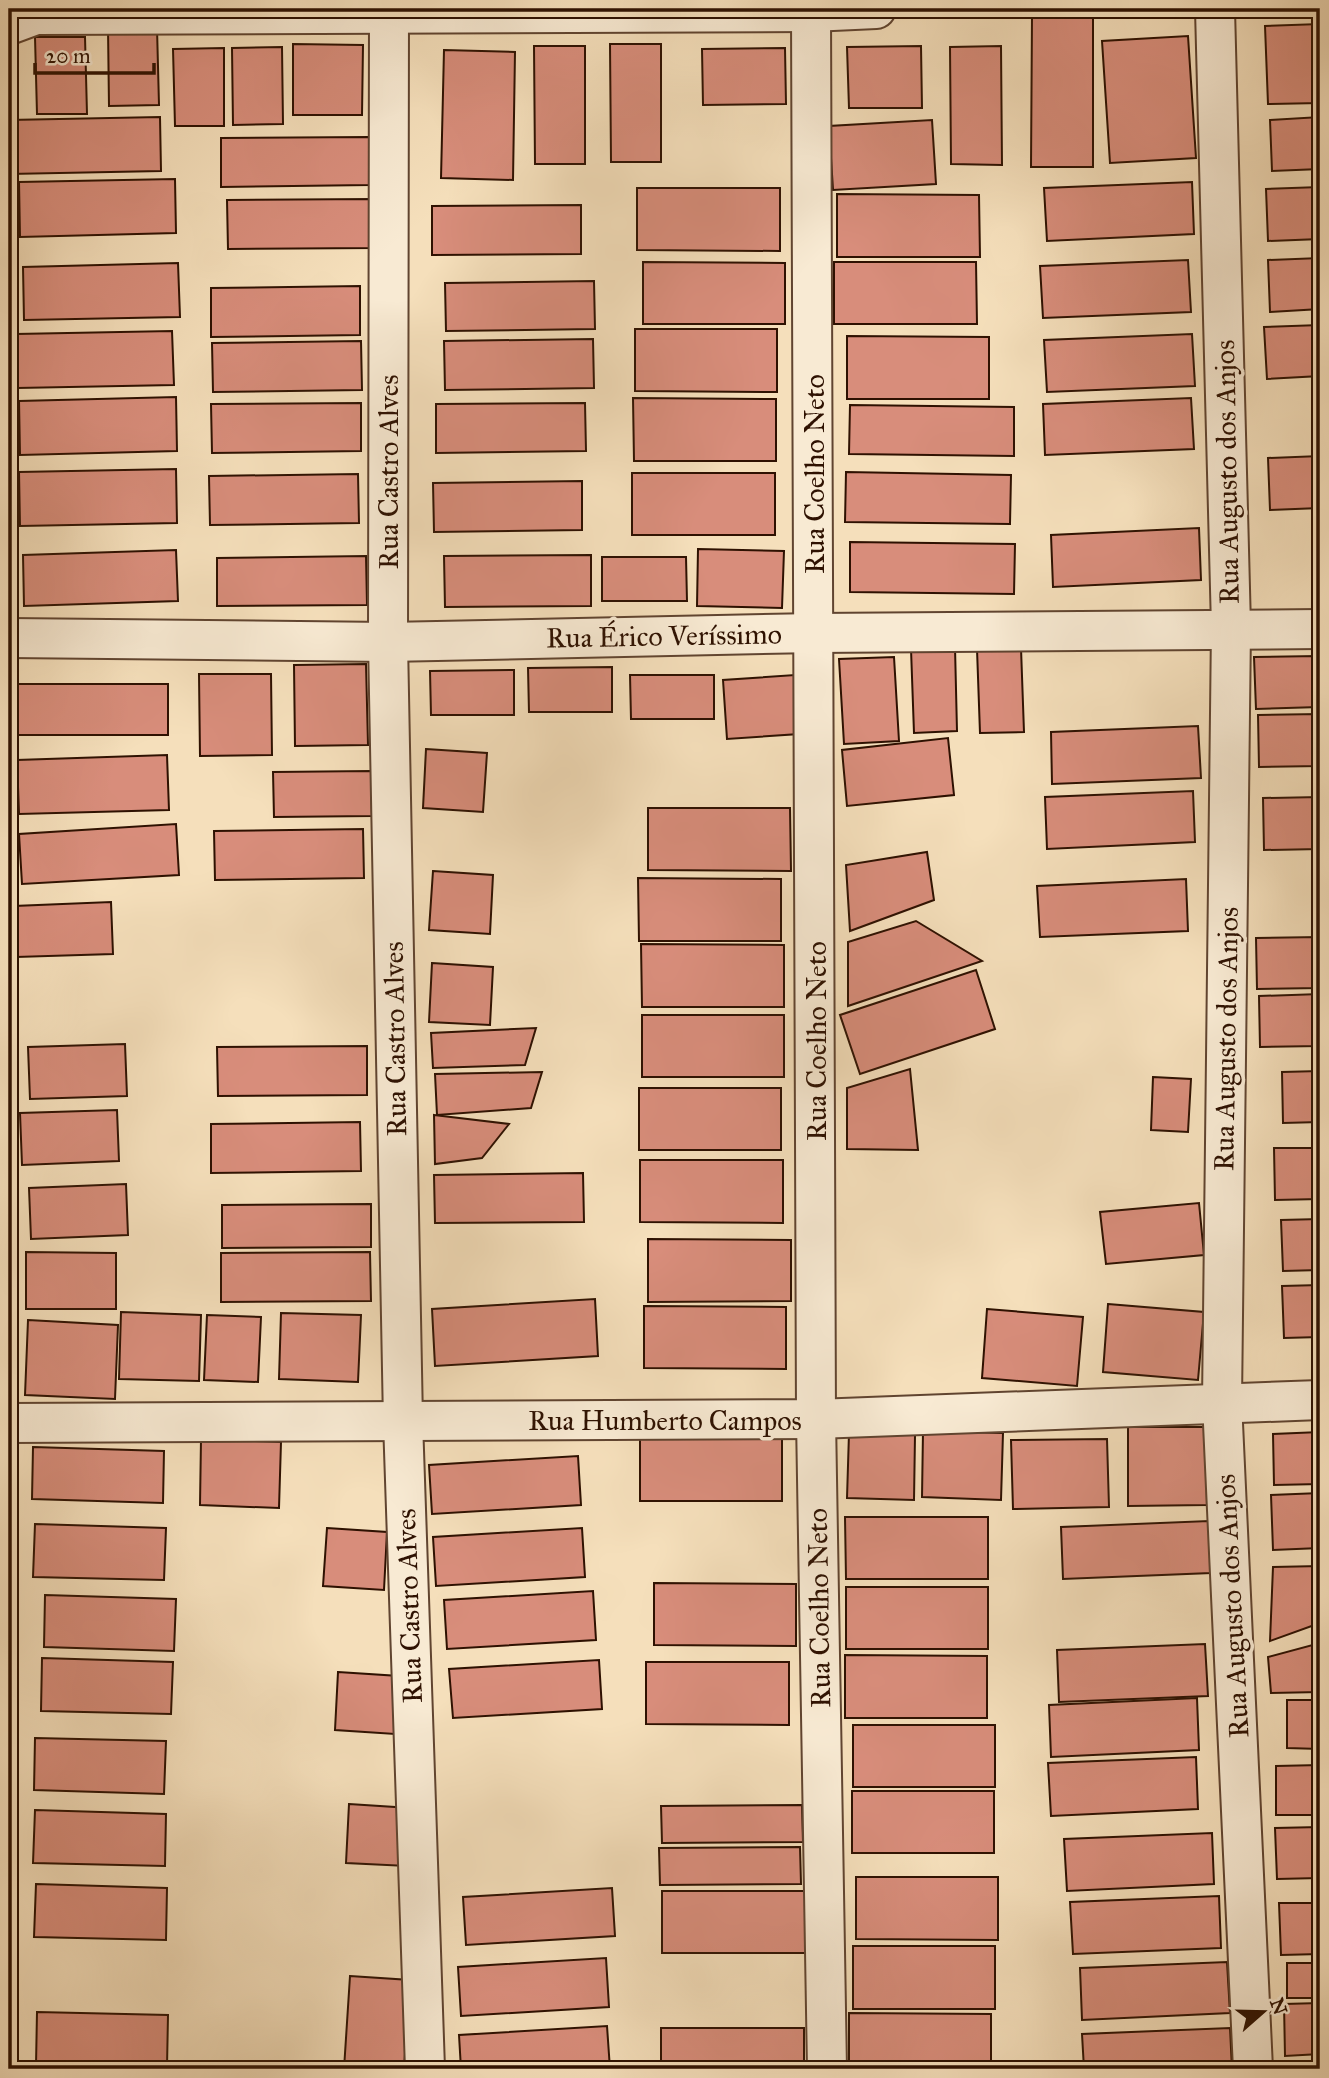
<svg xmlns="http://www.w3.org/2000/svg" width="1329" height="2078" font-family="'IM FELL Great Primer',serif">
<rect width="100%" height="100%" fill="#f5dfbb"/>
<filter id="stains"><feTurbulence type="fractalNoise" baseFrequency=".00286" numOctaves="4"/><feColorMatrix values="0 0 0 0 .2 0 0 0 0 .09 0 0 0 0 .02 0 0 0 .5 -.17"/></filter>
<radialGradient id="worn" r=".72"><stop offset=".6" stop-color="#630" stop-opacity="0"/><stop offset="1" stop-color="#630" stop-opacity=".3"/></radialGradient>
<!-- building -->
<g fill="#d88d7b" stroke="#2e1101" stroke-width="2">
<polygon points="1032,15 1093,16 1093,167 1031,167"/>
<polygon points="1320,24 1320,103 1268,104 1265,26"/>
<polygon points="108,28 157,28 159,105 109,106"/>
<polygon points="1188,36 1196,158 1110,163 1102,41"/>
<polygon points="35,37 85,37 87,114 37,114"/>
<polygon points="293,44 363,45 362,115 293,115"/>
<polygon points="610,44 661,44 661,162 611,162"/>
<polygon points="534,46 585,46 585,164 535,164"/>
<polygon points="921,46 922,108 849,108 847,47"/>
<polygon points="1001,46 1002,165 951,164 950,47"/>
<polygon points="282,47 283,124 233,125 232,48"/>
<polygon points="224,48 224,126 175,126 173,49"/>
<polygon points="785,48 786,104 703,105 702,49"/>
<polygon points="444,50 515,52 513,180 441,178"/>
<polygon points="160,117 161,171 9,174 9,120"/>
<polygon points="1320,117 1320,169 1272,171 1270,120"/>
<polygon points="932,120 936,184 833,190 829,126"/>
<polygon points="369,137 370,185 221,187 221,138"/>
<polygon points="175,179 176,233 20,237 19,182"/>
<polygon points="1192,182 1194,234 1047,241 1044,188"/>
<polygon points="1320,187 1320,239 1268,241 1266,189"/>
<polygon points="637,188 780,188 780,251 637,250"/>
<polygon points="837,194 979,195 980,257 837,257"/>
<polygon points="376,199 377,248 228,249 227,200"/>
<polygon points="581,205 581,254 432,255 432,206"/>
<polygon points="1320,258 1320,309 1270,312 1268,260"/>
<polygon points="1188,260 1191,312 1043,318 1040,266"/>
<polygon points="643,262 785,263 785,324 643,324"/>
<polygon points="834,262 976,262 977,324 834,324"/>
<polygon points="178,263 180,317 24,320 23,267"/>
<polygon points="594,281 595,329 446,331 445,283"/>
<polygon points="360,286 360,335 211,337 211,288"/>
<polygon points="1320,325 1320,376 1267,379 1264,327"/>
<polygon points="635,329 777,329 777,392 635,391"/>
<polygon points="172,331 174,385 17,388 16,334"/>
<polygon points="1192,334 1195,386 1047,392 1044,340"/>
<polygon points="847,336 989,337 989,399 847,399"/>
<polygon points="593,339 594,388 445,390 444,341"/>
<polygon points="361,341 362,390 213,392 212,343"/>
<polygon points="176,397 177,451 20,455 19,401"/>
<polygon points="633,398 776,399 776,461 634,461"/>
<polygon points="1191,398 1194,449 1045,455 1043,404"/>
<polygon points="361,403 361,451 212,453 211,404"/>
<polygon points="585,403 586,451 436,453 436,404"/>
<polygon points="850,405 1014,407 1014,456 849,454"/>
<polygon points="1320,456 1320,508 1270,510 1268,458"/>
<polygon points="176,469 177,523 20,526 19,472"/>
<polygon points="846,472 1011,475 1010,524 845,522"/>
<rect x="632" y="473" width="143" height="62"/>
<polygon points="358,474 359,523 210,525 209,476"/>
<polygon points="582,481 582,530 434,532 433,483"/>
<polygon points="1199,528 1201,580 1053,587 1051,535"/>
<polygon points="850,542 1015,544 1014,594 850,592"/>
<polygon points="698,549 784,551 782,608 697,606"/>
<polygon points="176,550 178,601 24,606 23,555"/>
<polygon points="591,555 591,606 445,607 444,556"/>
<polygon points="366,556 367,605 217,606 217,558"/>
<polygon points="602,557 686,557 687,601 602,601"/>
<polygon points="955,647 957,731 914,733 911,649"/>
<polygon points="1021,648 1024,732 980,733 977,649"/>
<polygon points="1318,656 1319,707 1256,709 1254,657"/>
<polygon points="894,657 899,741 844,744 839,659"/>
<polygon points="366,664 368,745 295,746 294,665"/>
<polygon points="612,667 612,712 529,712 528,668"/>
<polygon points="514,670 514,715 431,715 430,671"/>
<polygon points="199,674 271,674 272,755 200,756"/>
<polygon points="630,675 714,675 714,719 631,719"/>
<polygon points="795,675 799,734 727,739 723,680"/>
<rect x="16" y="684" width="152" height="51"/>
<polygon points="1320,714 1320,766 1259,767 1258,715"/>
<polygon points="1198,726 1201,778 1052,784 1051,732"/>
<polygon points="948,738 954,795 847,806 842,750"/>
<polygon points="426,749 487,753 483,812 423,808"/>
<polygon points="167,755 169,810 19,814 17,760"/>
<polygon points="371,771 372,816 274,817 273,772"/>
<polygon points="1193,791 1195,842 1047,849 1045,797"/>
<polygon points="1320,797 1320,849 1264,850 1263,798"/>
<polygon points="648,808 790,808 791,871 648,870"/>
<polygon points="176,824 179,875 22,884 19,834"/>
<polygon points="363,829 364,878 215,880 214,831"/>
<polygon points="927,852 934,900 850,931 846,865"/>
<polygon points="433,871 493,875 490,934 429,930"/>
<polygon points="638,878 781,879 781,941 639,941"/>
<polygon points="1186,879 1188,931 1040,937 1037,886"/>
<polygon points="111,902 113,954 16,957 14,906"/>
<polygon points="916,921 982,961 848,1006 848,942"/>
<polygon points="1320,937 1320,988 1257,989 1256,938"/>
<polygon points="641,944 784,945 784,1007 642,1007"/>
<polygon points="432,963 493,967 490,1025 429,1022"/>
<polygon points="976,970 995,1029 860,1074 840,1015"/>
<polygon points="1320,994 1320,1046 1260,1047 1259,996"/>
<rect x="642" y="1015" width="142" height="62"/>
<polygon points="536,1028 525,1065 433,1068 431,1033"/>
<polygon points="125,1044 127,1096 30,1099 28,1047"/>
<polygon points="367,1046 367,1095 218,1096 217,1047"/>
<polygon points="910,1069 918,1150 847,1149 847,1088"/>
<polygon points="1320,1071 1320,1122 1283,1123 1282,1072"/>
<polygon points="542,1072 531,1108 437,1115 435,1074"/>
<polygon points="1153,1077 1191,1079 1188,1132 1151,1130"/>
<rect x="639" y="1088" width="142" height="62"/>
<polygon points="117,1110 119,1161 22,1165 20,1113"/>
<polygon points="434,1115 509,1124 482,1158 435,1164"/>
<polygon points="360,1122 361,1171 211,1173 211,1124"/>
<polygon points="1274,1148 1320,1148 1320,1199 1275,1200"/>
<polygon points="640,1160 783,1160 783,1223 640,1222"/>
<polygon points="583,1173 584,1222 435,1223 434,1175"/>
<polygon points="126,1184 128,1235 31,1239 29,1188"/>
<polygon points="1199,1203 1204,1255 1106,1264 1100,1212"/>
<polygon points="371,1204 371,1247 222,1248 222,1205"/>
<polygon points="1320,1219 1320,1270 1283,1271 1281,1220"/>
<polygon points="648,1239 791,1240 791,1301 648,1302"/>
<polygon points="26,1252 116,1253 116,1309 26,1309"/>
<polygon points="370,1252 371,1301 221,1302 221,1253"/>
<polygon points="1320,1285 1320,1337 1284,1338 1282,1286"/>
<polygon points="595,1299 598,1356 435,1366 432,1309"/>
<polygon points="1108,1304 1204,1312 1198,1380 1103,1372"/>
<polygon points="644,1306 786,1307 786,1369 644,1368"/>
<polygon points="987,1309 1083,1317 1077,1386 982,1378"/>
<polygon points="121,1312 201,1315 199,1381 119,1379"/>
<polygon points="281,1313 361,1315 358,1382 279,1379"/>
<polygon points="207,1315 261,1317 258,1382 204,1380"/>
<polygon points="28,1320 118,1325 115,1399 25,1395"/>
<polygon points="1128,1427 1206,1427 1207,1505 1128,1506"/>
<polygon points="923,1431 1003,1433 1001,1500 922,1497"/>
<polygon points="1320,1432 1320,1484 1274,1485 1273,1434"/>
<polygon points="849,1433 915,1435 914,1500 847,1498"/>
<polygon points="640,1438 782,1439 782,1501 640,1501"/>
<polygon points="201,1439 281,1442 279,1508 200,1505"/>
<polygon points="1107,1439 1109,1507 1013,1509 1011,1440"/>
<polygon points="33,1447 164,1451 163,1503 32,1499"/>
<polygon points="578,1456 581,1505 432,1514 429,1465"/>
<polygon points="1320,1493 1320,1548 1273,1550 1271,1495"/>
<polygon points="845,1517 988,1517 988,1579 846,1579"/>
<polygon points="1209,1521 1211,1573 1063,1579 1061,1527"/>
<polygon points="35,1524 166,1528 164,1580 33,1577"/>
<polygon points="327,1528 387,1532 384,1590 323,1586"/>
<polygon points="582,1528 585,1577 436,1586 433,1537"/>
<polygon points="1320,1566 1320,1623 1270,1641 1273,1567"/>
<polygon points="654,1583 796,1584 796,1646 654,1645"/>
<rect x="846" y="1587" width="142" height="62"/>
<polygon points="593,1591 596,1640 447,1649 444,1600"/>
<polygon points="45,1595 176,1599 174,1651 44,1647"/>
<polygon points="1320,1643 1320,1692 1271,1693 1268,1657"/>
<polygon points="1205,1644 1208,1696 1059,1702 1057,1650"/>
<polygon points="845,1655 987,1656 987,1718 845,1718"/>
<polygon points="42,1658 173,1662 171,1714 41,1711"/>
<polygon points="599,1660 602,1709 453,1718 449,1669"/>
<polygon points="646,1662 789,1662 789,1725 646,1724"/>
<polygon points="338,1672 399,1676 395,1734 335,1730"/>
<polygon points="1197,1698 1199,1750 1051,1757 1049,1705"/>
<polygon points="1287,1700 1320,1700 1320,1749 1287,1748"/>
<rect x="853" y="1725" width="142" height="62"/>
<polygon points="35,1738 166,1741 164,1794 34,1790"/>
<polygon points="1196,1757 1198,1809 1051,1816 1048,1763"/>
<polygon points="1320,1765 1320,1815 1276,1815 1276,1766"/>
<rect x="852" y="1791" width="142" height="62"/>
<polygon points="349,1804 410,1808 407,1866 346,1863"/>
<polygon points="802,1805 803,1842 662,1843 661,1806"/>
<polygon points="35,1810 166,1814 165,1866 33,1863"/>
<polygon points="1320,1827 1320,1878 1277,1879 1275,1828"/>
<polygon points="1212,1833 1214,1884 1067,1891 1064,1839"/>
<polygon points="800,1847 801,1884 660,1885 659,1848"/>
<polygon points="856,1877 998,1877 998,1940 856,1939"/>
<polygon points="36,1884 167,1888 166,1940 34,1937"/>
<polygon points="612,1888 615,1936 466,1945 463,1897"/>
<rect x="662" y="1891" width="143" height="62"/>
<polygon points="1219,1896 1221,1948 1073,1954 1070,1902"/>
<polygon points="1279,1903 1320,1903 1320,1954 1281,1955"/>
<rect x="853" y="1946" width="142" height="63"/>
<polygon points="606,1958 609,2007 461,2016 458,1967"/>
<polygon points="1227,1962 1230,2013 1082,2020 1080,1968"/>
<rect x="1287" y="1963" width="33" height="35"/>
<polygon points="350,1976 410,1980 404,2069 344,2069"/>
<polygon points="1320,2003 1320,2054 1285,2056 1284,2004"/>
<polygon points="37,2012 168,2015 167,2067 36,2065"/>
<polygon points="849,2013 991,2014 991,2069 849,2069"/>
<polygon points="607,2026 610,2069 461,2069 459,2035"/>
<rect x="661" y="2028" width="143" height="41"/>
<polygon points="1230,2028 1232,2069 1084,2069 1082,2034"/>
</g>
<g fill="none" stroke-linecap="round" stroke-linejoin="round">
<!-- minor casing -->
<g stroke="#604430" stroke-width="42">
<g id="minor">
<polyline points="389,9 388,642 403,1421 425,2069"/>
<polyline points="1215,9 1231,627 1222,1402 1253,2069"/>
<polyline points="811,12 816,1419 827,2069"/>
<polyline points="9,25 36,15 811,12 876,9"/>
<polyline points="9,638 388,642 815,633 1320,629"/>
<polyline points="9,1423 816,1419 1320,1400"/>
</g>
</g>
<!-- minor -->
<use href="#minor" stroke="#f8ead3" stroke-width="38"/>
</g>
<g text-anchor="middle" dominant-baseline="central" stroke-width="7" stroke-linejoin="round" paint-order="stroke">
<!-- street labels -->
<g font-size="28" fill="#2e1101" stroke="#f8ead3">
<text transform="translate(388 472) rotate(-90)">Rua Castro Alves</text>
<text transform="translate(1227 472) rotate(-91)">Rua Augusto dos Anjos</text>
<text transform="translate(814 474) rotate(-90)">Rua Coelho Neto</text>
<text transform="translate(664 636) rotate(-1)">Rua Érico Veríssimo</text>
<text transform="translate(395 1039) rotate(-91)">Rua Castro Alves</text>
<text transform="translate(1226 1039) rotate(-89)">Rua Augusto dos Anjos</text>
<text transform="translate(816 1041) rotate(-90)">Rua Coelho Neto</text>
<text x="665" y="1420">Rua Humberto Campos</text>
<text transform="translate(409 1606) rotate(-92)">Rua Castro Alves</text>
<text transform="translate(1232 1606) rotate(-93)">Rua Augusto dos Anjos</text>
<text transform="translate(819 1608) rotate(-91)">Rua Coelho Neto</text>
</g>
</g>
<!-- margin -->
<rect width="1329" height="2078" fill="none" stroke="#f5dfbb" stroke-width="35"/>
<rect x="10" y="10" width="1308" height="2057" fill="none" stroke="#2e1101" stroke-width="3.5"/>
<rect x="18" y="18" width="1294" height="2043" fill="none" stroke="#2e1101" stroke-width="2"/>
<!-- north arrow -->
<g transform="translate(1263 2012) rotate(70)" stroke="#f8ead3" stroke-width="5" paint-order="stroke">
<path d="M0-5L12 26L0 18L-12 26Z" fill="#2e1101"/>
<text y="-10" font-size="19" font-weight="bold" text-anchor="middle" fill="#2e1101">N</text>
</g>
<!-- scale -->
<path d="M35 63v10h119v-10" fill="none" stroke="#2e1101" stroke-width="3.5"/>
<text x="46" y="63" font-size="21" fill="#2e1101" stroke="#f8ead3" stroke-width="5" paint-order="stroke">20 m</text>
<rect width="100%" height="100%" filter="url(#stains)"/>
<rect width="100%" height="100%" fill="url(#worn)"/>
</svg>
